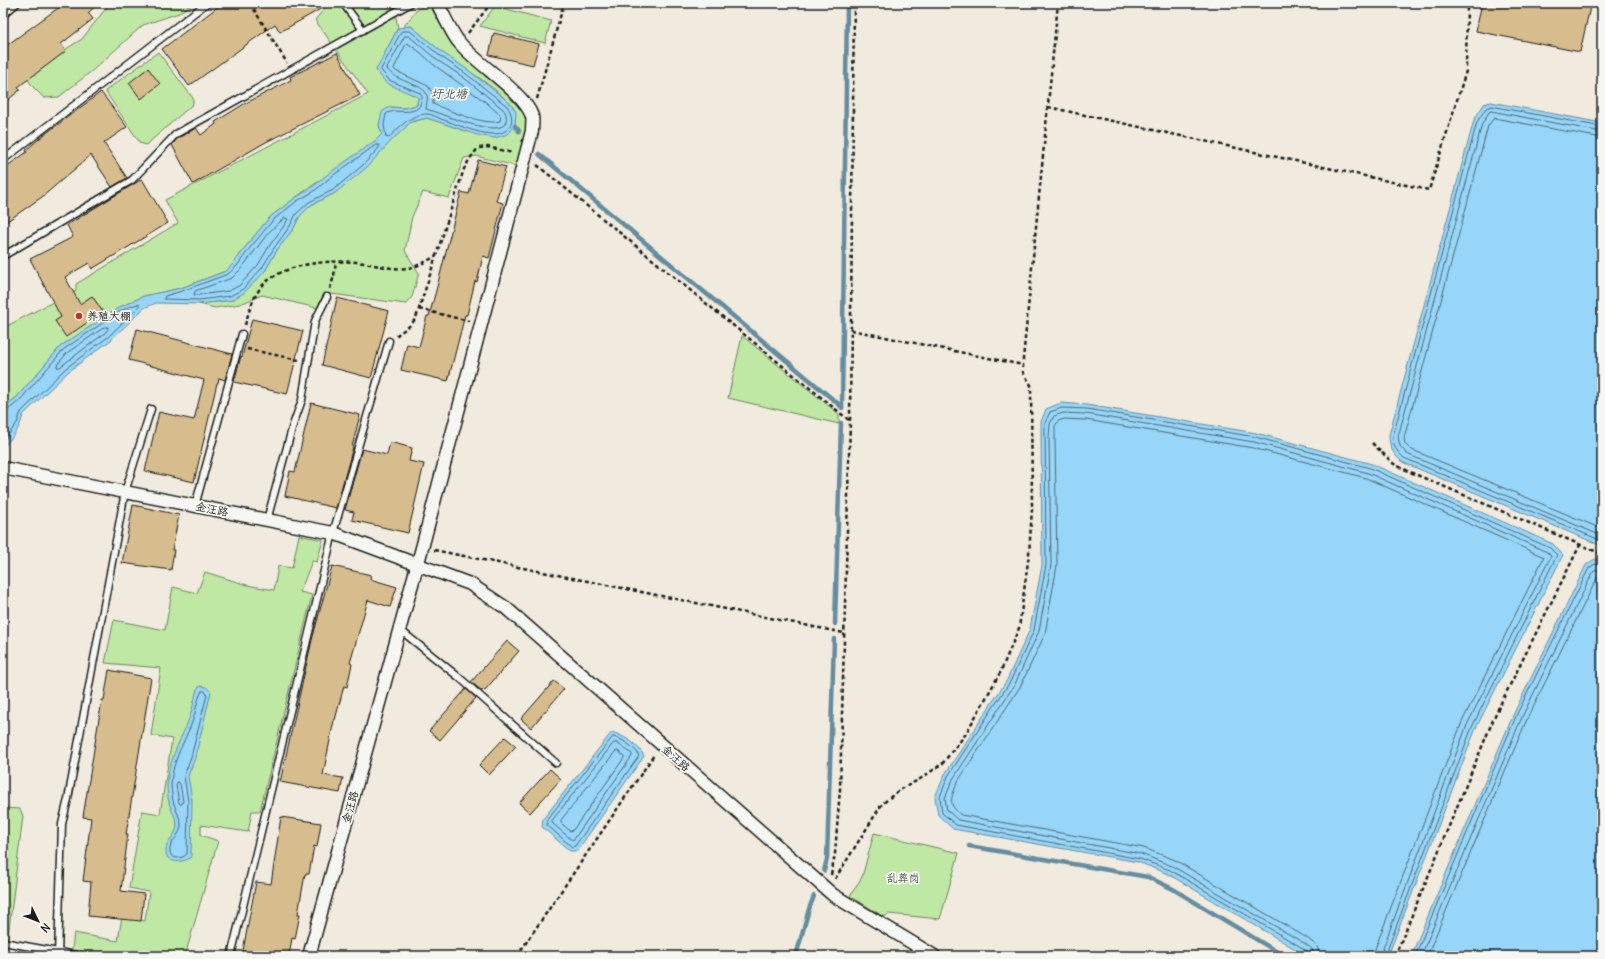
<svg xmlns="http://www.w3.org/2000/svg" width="1605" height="959" font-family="Delius,'LXGW WenKai TC',sans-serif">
<rect width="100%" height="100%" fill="#f0ebde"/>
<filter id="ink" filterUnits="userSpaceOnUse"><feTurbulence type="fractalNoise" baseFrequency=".025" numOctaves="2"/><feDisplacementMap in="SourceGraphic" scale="8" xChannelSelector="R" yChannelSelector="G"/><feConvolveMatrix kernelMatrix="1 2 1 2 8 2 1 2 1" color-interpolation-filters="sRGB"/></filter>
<g filter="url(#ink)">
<!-- green -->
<g fill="#bfe8a4" stroke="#6e8260">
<polygon points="110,3 193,3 179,13 143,25 93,70 59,97 44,98 33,87 25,75 82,39"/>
<polygon points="323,3 393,3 398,28 376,70 418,97 417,105 404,108 389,107 379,125 382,134 375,141 295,198 270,217 247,245 234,263 226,271 181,288 144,296 120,307 61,346 17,397 3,408 3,328 47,305 76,291 76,284 178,223 165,200 368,94 315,20 325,8"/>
<path d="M427 4 430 6 447 36 521 107 528 125 519 167 476 156 464 158 449 198 423 192 412 217 405 251 419 273 412 297 406 304 324 293 317 308 262 295 240 304 215 308 199 304 232 300 265 271 277 250 294 228 299 217 311 205 335 193 411 122 427 118 460 129 516 112C500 88 467 71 444 54 433 45 422 35 411 26L403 27 416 11Z"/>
<polygon points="495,6 551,21 545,43 480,26"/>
<polygon points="158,52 193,98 193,104 146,145 140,143 105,91"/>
<polygon points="742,336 839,414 839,424 728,398"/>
<polygon points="299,535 323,540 317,562 312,561 300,592 312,595 260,811 252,811 248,832 201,825 201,835 218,841 185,956 71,956 74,933 118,941 122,916 145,921 149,892 129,888 142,811 160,814 172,739 151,735 161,668 105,663 114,620 165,630 173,587 197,593 205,572 247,585 274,590 278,566 292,568"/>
<polygon points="3,808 20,809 23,816 8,937 3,937"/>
<polygon points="874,833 959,853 940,919 889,914 884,917 850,896 862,877"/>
</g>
<!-- water -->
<g fill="#97d6f8" stroke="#668ca0">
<path d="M411 26 443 53 468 70 510 103 516 112 515 126 508 134 495 138 477 135 427 118 411 122 393 139 366 168 335 193 311 205 299 217 294 228 277 250 265 271 245 292 232 300 199 304 156 303 144 308 111 340 69 371 23 415C20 428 13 438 3 447V408L17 397 61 346 120 307 144 296 181 288 226 271 234 263 247 245 270 217 295 198 310 189 328 174 375 141 382 134 379 125 382 112 389 107 404 108 417 105 418 97 386 83 376 70 398 28Z"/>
<path d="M1491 102 1602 123V546L1402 462C1393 454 1389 447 1389 435L1474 120 1484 104Z"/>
<polygon points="1061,403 1087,405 1256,433 1372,464 1553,544 1563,555 1476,728 1388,956 1307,956 1168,874 1138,862 953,829 938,815 935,797 945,774 1007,680 1030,629 1042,565 1041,422 1046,409"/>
<polygon points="1595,559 1602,562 1602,956 1411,956 1514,713 1586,565"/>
<path d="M200 686 206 687 211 692 195 758 188 776 192 800 191 857C183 863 165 865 166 850 166 841 176 836 177 826 177 819 172 812 170 806 168 800 167 791 167 784 168 763 179 743 187 724 192 713 194 700 197 689Z"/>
<path d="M612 732C624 736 638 744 644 756L577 851H570L542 827 543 819Z"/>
</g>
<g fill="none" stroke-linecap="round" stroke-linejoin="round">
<!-- shore -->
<g stroke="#4d6674" stroke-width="1">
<path d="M402 31H410L440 56 465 73 507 106C516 119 512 133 494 134 477 134 457 124 441 119 437 117 431 114 427 114 411 114 399 127 389 138L386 137 384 125 386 114C395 107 418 118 421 102 422 98 423 97 420 93L389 80 381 70Z"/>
<path d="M405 36H409L437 60 463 77 503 109C506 113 507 116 506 121 503 141 438 112 426 109 426 104 429 98 426 93 422 84 396 82 387 69Z"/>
<path d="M407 43 420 52 434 65 487 103 499 114 501 116 500 121C485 126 448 110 433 104V94L428 86 396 71 394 69Z"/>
<path d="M1602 127 1491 106 1486 108 1477 122 1393 436C1393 446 1397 452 1404 458L1602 541"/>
<polyline points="1602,132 1491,111 1489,112 1482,124 1398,437 1400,446 1407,454 1602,536"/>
<polyline points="1602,138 1494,118 1488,126 1404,438 1405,444 1410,449 1602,529"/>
<polygon points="376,145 379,145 379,148 363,165 333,190 309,202 296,214 290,226 274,248 262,268 243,289 230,296 199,300 164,299 165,296 182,291 228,274 237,266 250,248 273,220 297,201 313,192 331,177"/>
<polygon points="285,218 288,219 286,223 270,245 258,265 240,285 229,291 199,295 194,295 195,291 232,278 241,269 268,233"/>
<polygon points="105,327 108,327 108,329 105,333 60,367 57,367 57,365 67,353"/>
<polyline points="3,412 8,410 20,400 64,349 122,310 137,304 139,304 139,307 108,337 66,368 21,412 17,423 3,442"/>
<path d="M202 691H205L207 695 191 757 184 776 188 801 187 854C183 859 171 860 170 852 168 842 182 835 181 824 180 817 176 811 174 804 172 799 172 792 171 786 171 765 183 744 191 725 196 714 196 701 202 691Z"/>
<path d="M613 737C621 738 636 748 639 756L575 846 572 847 547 825V820Z"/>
<polygon points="614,743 617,743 632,754 632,756 574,839 572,840 553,824 552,821"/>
<polygon points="618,751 624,756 624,758 573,830 570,831 561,823 561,820 615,752"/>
<polygon points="178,782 180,784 183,801 181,805 179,803 176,785"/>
<polyline points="1309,956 1308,952 1301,947 1170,870 1140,859 956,825 942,813 940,797 948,776 1010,682 1034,630 1046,565 1045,423 1050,412 1062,408 1087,409 1255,437 1370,468 1550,548 1557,555 1472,727 1385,956"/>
<polyline points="1314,956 1312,949 1304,943 1172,866 1141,854 958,820 947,810 945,798 953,779 1015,684 1039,631 1051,565 1049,438 1050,424 1054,416 1063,413 1086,414 1254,442 1368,473 1547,552 1551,556 1467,725 1380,956"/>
<path d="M1320 956 1317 946 1307 938 1175 860 1144 848 961 815C946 803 952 797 958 781L1020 687 1045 634 1057 565 1055 438V426L1058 421 1064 419 1086 420 1253 448 1366 478 1544 557 1462 722 1375 949 1374 956"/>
<polyline points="1415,956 1517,714 1589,568 1595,564 1602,566"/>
<polyline points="1421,956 1522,717 1593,572 1596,570 1602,571"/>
<polyline points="1427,956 1527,719 1597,578 1602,577"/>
</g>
<!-- stream -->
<g stroke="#668ca0" stroke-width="4.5">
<polyline points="515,126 519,131"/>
<polyline points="539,154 842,407"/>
<polyline points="842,408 847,3"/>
<polyline points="835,624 841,423"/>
<polyline points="969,846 1148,877 1173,889 1284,956"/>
<polyline points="824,871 827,859 834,639"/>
<polyline points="796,956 809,909 814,896"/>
</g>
</g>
<!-- building -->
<g fill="#d7bd8d" stroke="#1c1c1c">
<polygon points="65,3 99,3 88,13 93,19 61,44 66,51 18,87 20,90 3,104 3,48"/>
<polygon points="223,3 331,3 280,32 275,24 189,86 162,49"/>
<polygon points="1482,3 1567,3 1590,7 1580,52 1476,31"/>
<polygon points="494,33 539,44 533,65 489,55"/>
<polygon points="337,53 360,95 266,142 193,184 172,145 177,139 196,128 201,135 216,124 215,122 244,104 291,80 290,77"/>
<polygon points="148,68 160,84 141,99 129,83"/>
<polygon points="101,92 127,127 104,143 127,178 112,187 91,155 42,197 3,224 3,169 27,152 26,150 45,134"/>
<polygon points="478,160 506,167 496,201 503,203 489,258 483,256 477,282 475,281 467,315 465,315 448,381 401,370 407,344 419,347 427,316 429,316 437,287 461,192 469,194"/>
<polygon points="142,179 168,223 92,269 89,263 65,277 80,304 92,296 103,312 66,337 55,321 61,317 30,259 73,237 67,225"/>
<polygon points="337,298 389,311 371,378 322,365"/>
<polygon points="252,319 303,331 287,394 234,382 241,356 242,357"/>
<polygon points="137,329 232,354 225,380 219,378 218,383 217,383 194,482 145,471 159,412 194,420 204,380 129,360"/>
<polygon points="311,403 360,415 352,447 353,447 336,508 285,496 290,471 295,472"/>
<polygon points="390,442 412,448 409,461 424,464 408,533 352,520 354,512 345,510 362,449 387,455"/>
<polygon points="133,505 179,515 172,550 174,550 171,570 122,563"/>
<polygon points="332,566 371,575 370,579 397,587 390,607 368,600 350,663 352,664 347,687 344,686 335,720 334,720 323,775 343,778 340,793 280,782 312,640"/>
<polygon points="507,641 519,651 485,690 484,689 482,691 471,682"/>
<polygon points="109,670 151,678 126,834 128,834 121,891 144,894 141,921 88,916 91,882 83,881 91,818 83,817 102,700 104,700"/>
<polygon points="554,681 564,689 531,728 521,719"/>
<polygon points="466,689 476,698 440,740 429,731"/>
<polygon points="505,737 516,746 489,775 479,765"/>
<polygon points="550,769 561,779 530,813 519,803"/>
<polygon points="281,817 321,823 317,847 314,846 309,874 305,874 298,914 300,914 295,939 292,938 289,956 242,956 256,882 271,884"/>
</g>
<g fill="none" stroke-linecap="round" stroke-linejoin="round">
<!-- service casing -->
<g stroke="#1c1c1c" stroke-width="9">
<g id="service">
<polyline points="343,3 363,30"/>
<polyline points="3,15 17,3"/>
<polyline points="3,160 207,3"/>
<polyline points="3,256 132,180 176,134 411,3"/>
<polyline points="195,506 242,334"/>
<polyline points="267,520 293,425 302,400 315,321 327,297"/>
<polyline points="399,629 461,679 556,763"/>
<polyline points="3,942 81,956"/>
<polyline points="58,956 62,824 68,799 125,492 151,409"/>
<polyline points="231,956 333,533 389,341"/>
</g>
</g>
<!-- minor casing -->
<g stroke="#1c1c1c" stroke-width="15">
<g id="minor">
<polyline points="3,468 333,533 470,584 506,608 833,895 934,956"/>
<path d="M309 956 422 548 532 131C532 126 533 120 532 116 523 91 476 64 458 41 450 30 444 15 437 3"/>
</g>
</g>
<!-- path -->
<g stroke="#1c1c1c" stroke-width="2.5" stroke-dasharray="4 3" stroke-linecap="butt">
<polyline points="250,3 287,63"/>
<polyline points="1583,3 1602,7"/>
<polyline points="468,33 491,3"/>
<polyline points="537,99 564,3"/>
<polyline points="1048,107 1429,190 1466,71 1467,3"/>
<polyline points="537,165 850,421"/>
<polyline points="330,289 334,276 336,262"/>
<polyline points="419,309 469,321"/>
<path d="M245 325C249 311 253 297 262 286 283 263 328 260 357 262 374 264 390 270 408 268 417 267 427 261 436 256"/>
<polyline points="851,330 1023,365"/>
<path d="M396 336C405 328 412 327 417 315L464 169 469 160 478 148 488 147 513 153"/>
<polyline points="247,349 299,360"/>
<polyline points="1372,443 1394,464 1410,472 1602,554"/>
<polyline points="434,550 844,633"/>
<polyline points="831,875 835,854 840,789 850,421 854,3"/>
<polyline points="835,879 882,804 898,791 920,779 942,764 965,735 1000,673 1019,628 1029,554 1032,509 1031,385 1023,372 1023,359 1058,3"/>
<polyline points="517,956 654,755"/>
<polyline points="1395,956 1496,713 1580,545"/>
</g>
<!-- service -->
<use href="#service" stroke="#f6f6f2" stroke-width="6"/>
<!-- minor -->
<use href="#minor" stroke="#f6f6f2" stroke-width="12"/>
</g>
</g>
<!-- markers -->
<circle fill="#c8321e" stroke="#f6f6f2" stroke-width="1.5" cx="79" cy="316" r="4"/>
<g text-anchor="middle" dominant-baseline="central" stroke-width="3.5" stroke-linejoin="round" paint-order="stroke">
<!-- poi labels -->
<g font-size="11" fill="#1c1c1c" stroke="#f6f6f2" text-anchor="start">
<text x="87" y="316">养殖大棚</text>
</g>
<!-- street labels -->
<g font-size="11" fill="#1c1c1c" stroke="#f6f6f2">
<text transform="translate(212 509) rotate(11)">金汪路</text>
<text transform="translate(676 758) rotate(41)">金汪路</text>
<text transform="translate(350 807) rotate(-75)">金汪路</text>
</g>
<!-- park labels -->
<g font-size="11" fill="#4d5945" stroke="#f6f6f2">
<text x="903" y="878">乱葬岗</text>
</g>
<!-- water labels -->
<g font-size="12" font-style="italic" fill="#41545e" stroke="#f6f6f2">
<text x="449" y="93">圩北塘</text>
</g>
</g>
<!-- margin -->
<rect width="1605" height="959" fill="none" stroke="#f6f6f2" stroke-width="16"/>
<rect x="8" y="8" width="1589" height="943" fill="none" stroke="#1c1c1c" stroke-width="1.5" filter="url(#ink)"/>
<!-- north arrow -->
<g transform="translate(38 921) rotate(133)" stroke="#f6f6f2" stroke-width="3" paint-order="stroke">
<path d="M0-3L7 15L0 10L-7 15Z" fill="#1c1c1c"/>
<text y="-6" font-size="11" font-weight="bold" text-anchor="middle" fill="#1c1c1c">N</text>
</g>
</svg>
